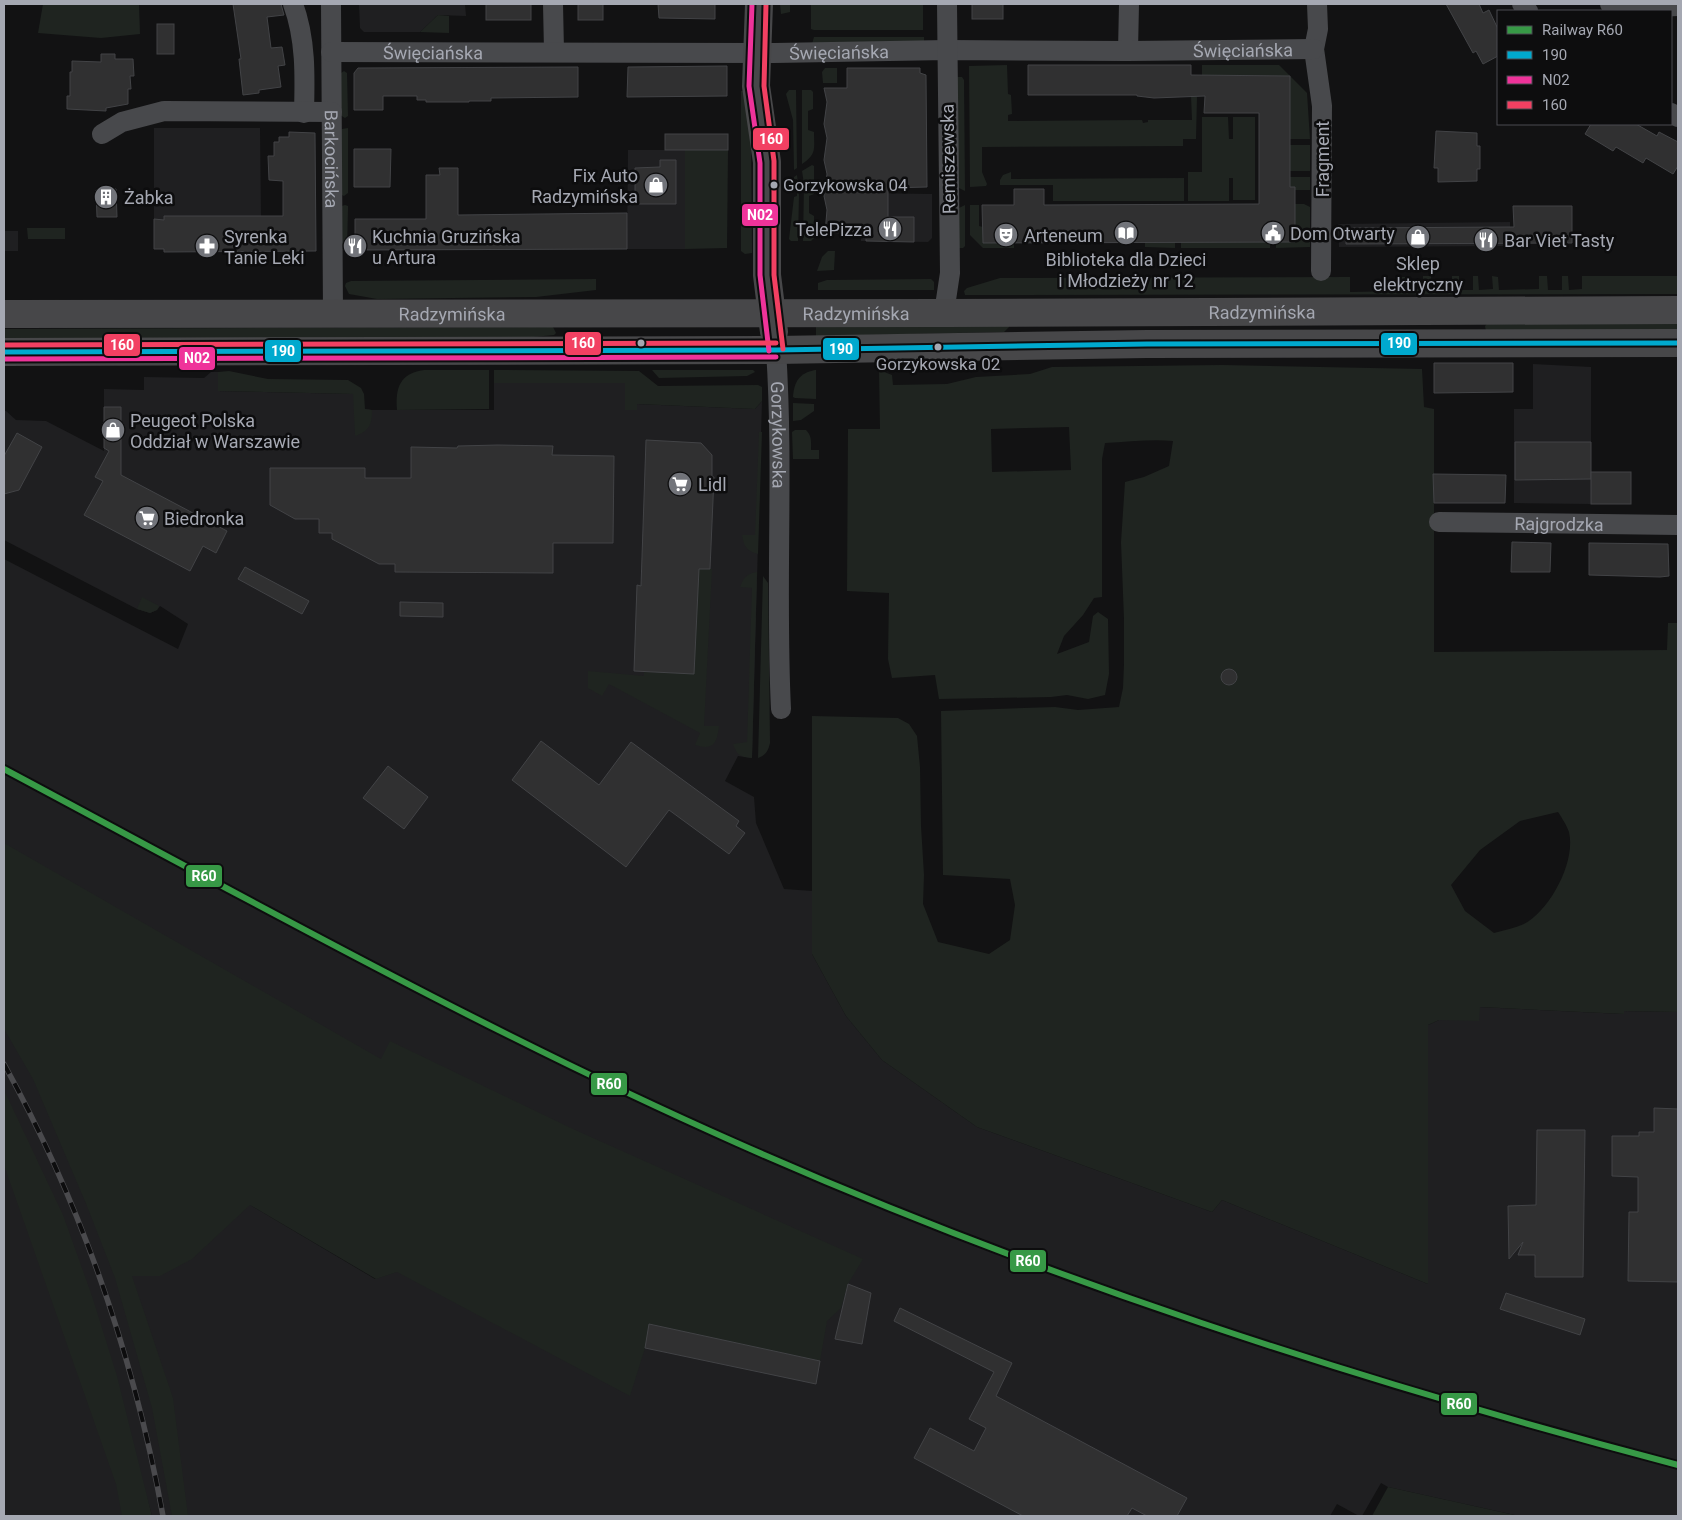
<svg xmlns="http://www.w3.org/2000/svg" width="1682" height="1520" font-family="Roboto,sans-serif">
<rect width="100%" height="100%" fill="#121213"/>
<!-- built -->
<g fill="#1f1f21" fill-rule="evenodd">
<polygon points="359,4 465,4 466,16 438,15 420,32 364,32 360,28"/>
<polygon points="154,128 260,128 261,216 252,251 164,252 163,249 154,249"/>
<polygon points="628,150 685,150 685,249 627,249"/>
<polygon points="861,193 932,194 932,238 928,242 861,241"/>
<polygon points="1510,222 1510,246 1339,247 1338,224"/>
<rect x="4" y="231" width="14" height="20"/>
<polygon points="1533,364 1591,367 1591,504 1514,503 1514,409 1533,409"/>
<path d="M211 372H218V391L354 394 365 409 372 410H494V383H625V410L637 404 755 409 762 401 752 758 738 756 725 781 754 797 756 823 784 889 813 891 812 954 846 1016 882 1060 977 1127 1212 1212 1222 1200 1428 1284V1025L1439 1020H1478L1479 1007 1623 1014 1624 1011 1678 1012V1516H1519L1388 1487 1381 1483 1362 1516H1359L1337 1504 1330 1516H152L136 1459 123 1516H4V559L178 649 188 624 160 606 157 610 150 613 137 609 4 540V411H6L16 420 46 421 104 451V389L144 390V377L204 378ZM250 1205 396 1272 375 1279Z"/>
</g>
<!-- green -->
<g fill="#1f2420" fill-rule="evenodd">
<polygon points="43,4 139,4 140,34 101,38 38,33"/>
<polygon points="780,4 790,4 790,12 781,14"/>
<polygon points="811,4 923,4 923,30 814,30 811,29"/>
<polygon points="438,15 449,16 449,33 420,32"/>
<polygon points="814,37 924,37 924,44 812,44"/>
<polygon points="1007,65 1008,94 1011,95 1012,114 1008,115 1008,121 1142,120 1143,123 1148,122 1148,120 1192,120 1191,96 1197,97 1196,139 1183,139 1183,146 982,147 982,172 987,184 986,186 970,187 969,66"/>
<polygon points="1202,65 1279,65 1307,93 1310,139 1290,139 1289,76 1202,75"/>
<polygon points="825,68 837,68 837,83 823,83 822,72"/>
<polygon points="344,71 347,73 348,116 345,118 340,115 341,73"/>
<polygon points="954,77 962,77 964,80 965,191 959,188"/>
<polygon points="789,90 796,90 797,168 794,170 793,120 786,94"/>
<path d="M802 90H811L813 92V109L808 111V130L814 132C814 149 817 154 802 164Z"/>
<polygon points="741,91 749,91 751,143 752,253 745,254 741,251"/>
<polygon points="1202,117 1228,117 1229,139 1233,139 1233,117 1255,117 1255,200 1233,200 1233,178 1229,178 1229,201 1188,201 1188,172 1202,172"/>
<polygon points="348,128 348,193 344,196 342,195 340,131 342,129"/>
<rect x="1290" y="145" width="20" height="26"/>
<polygon points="685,150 728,150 727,248 685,249"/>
<polygon points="812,165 814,166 814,194 809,196 809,213 814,216 814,238 811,241 803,241 804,184 802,171"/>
<polygon points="1011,172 1011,179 1184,178 1184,201 1053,201 1053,185 1000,185 1000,180 1003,175"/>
<polygon points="797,175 799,195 798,241 791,241 789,239 794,197 797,196 797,179 794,179 794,177"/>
<polygon points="1290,177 1310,177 1310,190 1295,190 1295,187 1290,187"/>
<polygon points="1295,204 1304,204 1310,207 1310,247 1276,248 1276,242 1295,241"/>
<polygon points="345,205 348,206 348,209 347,249 341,248 342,206"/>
<polygon points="965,205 965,246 963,248 955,248 959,208"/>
<polygon points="970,205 979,205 979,226 983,227 983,242 1014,243 1014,248 983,248 970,235"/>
<polygon points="27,228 65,228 65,239 28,239"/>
<polygon points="1145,242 1175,242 1175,248 1145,247"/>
<rect x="1181" y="242" width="89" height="6"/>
<polygon points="828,251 835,251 834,270 817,271 822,257"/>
<polygon points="1423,276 1431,276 1432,290 1452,290 1452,276 1459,276 1459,290 1473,290 1473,276 1478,276 1479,290 1493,289 1492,276 1498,277 1499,290 1539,289 1539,276 1547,276 1548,290 1562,290 1562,276 1568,276 1569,290 1582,289 1582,276 1678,276 1678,294 965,295 964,291 967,288 1000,278 1350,277 1350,292 1401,291 1401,277 1409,277 1410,290 1423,289"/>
<polygon points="596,279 596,290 536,297 377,299 349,294 345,286 346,283 351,281"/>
<polygon points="931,279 934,282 934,290 818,290 818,283 827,280"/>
<polygon points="1487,324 1678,324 1678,333 1486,331 1485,326"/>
<polygon points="816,326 1009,326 1009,327 1004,332 816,336"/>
<polygon points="553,327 556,333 554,335 534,337 4,339 4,329"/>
<path d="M1222 365 1422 369 1424 407 1434 409V652L1667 650 1668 623H1678V1012L1624 1011V1014L1480 1007 1479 1021 1439 1020 1428 1025V1284L1222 1200 1212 1212 977 1127 882 1060 846 1016 812 954V716L898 718 909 724 917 736 920 767 921 826 924 875 923 904 938 942 989 954 1010 940 1015 905 1010 879 943 875 941 711 1055 707 1078 710 1119 707 1123 688 1124 664V619L1121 542 1125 482 1144 477 1169 466 1173 441C1151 439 1128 442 1105 443L1102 459V597L1094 598 1083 615 1064 636 1057 654 1089 642 1093 616 1098 612 1108 619 1109 674 1105 695 1088 699 1067 695 1051 697 939 699 935 675 892 678 888 659 889 593 847 591 848 429H880L879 370 892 375 893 385 947 384 976 377 1030 374 1052 367ZM1069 427 1071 470 992 472 991 429ZM1226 670H1231L1237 674V680L1233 684 1226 685 1222 681V674ZM1558 812C1562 818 1567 826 1569 832 1576 862 1550 910 1524 924 1515 928 1504 930 1494 933L1465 911 1451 885 1480 850 1520 821Z"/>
<path d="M424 370H489V409L397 410C395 388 400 373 424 370Z"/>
<polygon points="494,370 639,371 658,386 758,385 762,387 762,401 755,409 637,404 637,410 625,410 625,383 494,383"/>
<polygon points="652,370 753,370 755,372 747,376 659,378"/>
<path d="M815 370H816V399L795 398 793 397C794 382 799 373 815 370Z"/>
<path d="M229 371 268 379 348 380 361 388 364 394 365 409 372 410C372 424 370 430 356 436L355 435 353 394 218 391V372Z"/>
<polygon points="793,403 814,404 814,411 801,420 793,421"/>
<path d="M795 430H806C812 436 811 442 811 450H819V459H793L792 432Z"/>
<path d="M759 432H762L758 554C746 551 744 546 742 535H755Z"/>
<path d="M689 569H712L704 726H719C717 743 714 751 695 745L700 733 609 684 602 696 588 688V671L644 676V672L694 674Z"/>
<path d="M757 572 752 758C740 757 737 755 733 744L747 742 752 588 740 587C743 578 748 573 757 572Z"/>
<path d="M763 576 768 583 770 743C768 751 766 755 758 758Z"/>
<polygon points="142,597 159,606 157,610 150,613 137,609"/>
<polygon points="4,843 381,1059 390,1041 573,1129 863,1259 848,1284 841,1308 827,1321 820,1361 649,1324 645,1348 630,1396 397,1272 376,1279 250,1205 192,1259 160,1276 132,1276 173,1398 188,1516 172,1516 152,1408 115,1278 87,1206 33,1079 4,1029"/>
<polygon points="4,1090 63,1215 92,1296 117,1376 152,1516 122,1516 116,1484 4,1165"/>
<polygon points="1388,1487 1519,1516 1372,1516"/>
</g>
<!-- building -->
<g fill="#303031" stroke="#424346">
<polygon points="233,4 281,4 284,15 267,17 271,48 282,47 285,65 278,66 281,87 259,90 259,93 243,95 239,59 241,59"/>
<rect x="486" y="4" width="45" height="16"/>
<rect x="578" y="4" width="25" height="16"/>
<polygon points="658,4 715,4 715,19 659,18"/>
<rect x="972" y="4" width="31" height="15"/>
<polygon points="1446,4 1479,4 1483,13 1489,10 1498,29 1498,56 1483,64 1476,51 1473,53"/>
<rect x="157" y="24" width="17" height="30"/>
<polygon points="101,54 115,54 115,59 133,59 134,76 130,76 131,89 128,89 128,104 106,108 106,111 67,109 67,96 70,96 70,72 72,72 72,61 101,62"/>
<polygon points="1028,65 1191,65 1191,75 1290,76 1290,187 1295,187 1295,242 983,243 982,205 1014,205 1014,189 1044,189 1044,205 1259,204 1259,113 1204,113 1205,96 1154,98 1137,96 1137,95 1028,95"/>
<polygon points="727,66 727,96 627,97 628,67"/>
<polygon points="578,67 578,97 491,98 491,101 469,101 469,102 426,102 426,100 417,100 417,96 383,96 383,110 354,110 354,73 358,68"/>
<polygon points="847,68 920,68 920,73 926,75 927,187 888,188 888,217 914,217 914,242 866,241 866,232 825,233 827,210 824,196 827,174 824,160 827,138 824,124 827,102 824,88 847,88"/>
<polygon points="1591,124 1636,124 1657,136 1659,132 1678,142 1678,166 1673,174 1646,158 1643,163 1616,147 1613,151 1585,134"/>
<polygon points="1436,131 1477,133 1477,146 1480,146 1480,169 1477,169 1477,181 1438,182 1438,168 1434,168"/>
<polygon points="289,132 315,133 316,251 164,252 164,249 154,249 154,219 164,220 164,216 283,216 283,181 269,180 268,156 274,156 274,142 279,142 279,137 289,137"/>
<rect x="665" y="134" width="63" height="16"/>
<polygon points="354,149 391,149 390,187 354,187"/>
<polygon points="660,160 676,160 676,204 635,204 635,168 660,167"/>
<polygon points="439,168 458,168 458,215 627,213 627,249 355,250 355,219 426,219 426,175 440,175"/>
<polygon points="116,189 117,217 97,217 96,190"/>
<polygon points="1513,206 1572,206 1572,243 1346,244 1346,228 1514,227"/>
<polygon points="1434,363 1513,363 1513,392 1434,393"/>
<polygon points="104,407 121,407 121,475 227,531 216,553 203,546 190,571 84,515 103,481 95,477 109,451 104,448"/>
<polygon points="17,433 42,447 19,490 4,494 4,456"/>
<polygon points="646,440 701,443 712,455 712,477 714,477 710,569 699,569 694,674 634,671 637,585 641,586"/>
<polygon points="1515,442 1591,442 1591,479 1515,480"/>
<polygon points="498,445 553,446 552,455 614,456 613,543 553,543 553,573 395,572 395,564 379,564 332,539 332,533 319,533 319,519 295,519 270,505 270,468 365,468 365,478 411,478 411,447 457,448 458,446"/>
<rect x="1591" y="472" width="40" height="32"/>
<polygon points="1433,474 1506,475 1505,503 1434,503"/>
<polygon points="1512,542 1551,543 1550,572 1511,572"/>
<polygon points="1589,543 1668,544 1669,576 1660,577 1589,575"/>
<polygon points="245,567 309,601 302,614 238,579"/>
<polygon points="400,602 443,603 443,617 400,616"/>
<circle cx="1229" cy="677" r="8"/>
<polygon points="541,741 599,785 631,742 739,821 736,826 745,833 729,854 669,810 626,867 512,780"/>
<polygon points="388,766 428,797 404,829 363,798"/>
<polygon points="1654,1108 1678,1109 1678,1282 1628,1281 1629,1212 1638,1212 1638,1177 1612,1176 1612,1136 1639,1136 1639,1132 1654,1132"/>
<polygon points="1537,1130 1585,1130 1583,1277 1535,1277 1535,1255 1518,1255 1523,1242 1509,1259 1508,1206 1536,1205"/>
<polygon points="848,1284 871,1293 862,1344 835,1339"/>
<polygon points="1506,1293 1585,1319 1580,1335 1500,1309"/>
<polygon points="900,1308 1012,1363 996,1396 1187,1498 1177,1516 1147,1516 1132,1508 1127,1516 1023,1516 914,1458 930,1428 974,1451 986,1428 969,1419 994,1372 894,1321"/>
<polygon points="649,1324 820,1361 816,1384 645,1348"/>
</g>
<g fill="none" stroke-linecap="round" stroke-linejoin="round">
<!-- street -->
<g stroke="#48494c" stroke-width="20">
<path d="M293 4C306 39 305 76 304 113"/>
<path id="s1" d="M331 4 333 314"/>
<polyline points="553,4 554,51"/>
<polyline points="1317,4 1318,29 1314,49 1322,106 1321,271"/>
<polyline points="1522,4 1528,11"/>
<polyline points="1610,4 1634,8 1678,6"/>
<polyline points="1128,51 1129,4"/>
<path id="s2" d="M331 52 774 53 947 50 1128 51 1314 49"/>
<polyline points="1671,113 1678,117"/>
<polyline points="102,134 122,122 164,111 332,112"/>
<polyline points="944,313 950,273 947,4"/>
<path id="s3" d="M776 350C784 470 775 590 781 709"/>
<path id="s4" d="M1439 522 1678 525"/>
</g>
<!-- secondary -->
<g stroke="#474749" stroke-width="28">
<polyline points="759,4 756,86 767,162 767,275 774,332"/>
<path id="s5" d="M4 314 944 313 1678 310"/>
<polyline points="4,352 776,350 1147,344 1678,343"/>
</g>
<!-- rail casing -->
<g stroke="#4a4a4d" stroke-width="5.5">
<path id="rail" d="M4 1064C82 1206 134 1357 163 1516"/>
</g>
<!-- rail -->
<use href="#rail" stroke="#0d0d0e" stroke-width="4" stroke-dasharray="11" stroke-linecap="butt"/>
<!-- bus-1 casing -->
<g stroke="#0d0d0e" stroke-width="9">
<polyline id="bus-1" points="4,352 776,350 1147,344 1678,343"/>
</g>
<!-- bus-2 casing -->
<g stroke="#0d0d0e" stroke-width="9">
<g id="bus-2">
<polyline points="752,4 749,86 760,163 760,275 769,351"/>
<polyline points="4,359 776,357"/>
</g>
</g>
<!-- bus-3 casing -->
<g stroke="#0d0d0e" stroke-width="9">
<g id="bus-3">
<polyline points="766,4 764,86 774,161 774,275 783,349"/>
<polyline points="4,345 776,343"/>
</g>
</g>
<!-- bus-1 -->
<use href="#bus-1" stroke="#00a9ce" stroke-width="5"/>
<!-- bus-2 -->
<use href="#bus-2" stroke="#ef339a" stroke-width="5"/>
<!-- bus-3 -->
<use href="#bus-3" stroke="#f24062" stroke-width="5"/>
<!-- rail-1 casing -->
<g stroke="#0d0d0e" stroke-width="10">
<path id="rail-1" d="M4 769C246 898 486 1032 737 1143 1041 1278 1356 1380 1678 1465"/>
</g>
<!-- rail-1 -->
<use href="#rail-1" stroke="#379946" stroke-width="6"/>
</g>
<!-- icons -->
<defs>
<g id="shop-disc" transform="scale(1.25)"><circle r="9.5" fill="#72747a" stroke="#0d0d0e"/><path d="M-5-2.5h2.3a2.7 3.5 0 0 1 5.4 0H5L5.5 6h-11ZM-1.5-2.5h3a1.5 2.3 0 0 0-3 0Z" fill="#fff"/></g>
<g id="building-disc" transform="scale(1.25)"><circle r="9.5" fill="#72747a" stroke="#0d0d0e"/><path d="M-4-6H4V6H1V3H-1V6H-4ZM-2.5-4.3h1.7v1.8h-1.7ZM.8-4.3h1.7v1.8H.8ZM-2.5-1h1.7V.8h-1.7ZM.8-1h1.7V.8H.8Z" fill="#fff"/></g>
<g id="restaurant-disc" transform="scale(1.25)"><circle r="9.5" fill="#72747a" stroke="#0d0d0e"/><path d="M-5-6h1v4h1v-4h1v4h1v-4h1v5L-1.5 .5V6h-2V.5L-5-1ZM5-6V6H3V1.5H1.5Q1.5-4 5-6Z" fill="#fff"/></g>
<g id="library-disc" transform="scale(1.25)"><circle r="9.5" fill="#72747a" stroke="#0d0d0e"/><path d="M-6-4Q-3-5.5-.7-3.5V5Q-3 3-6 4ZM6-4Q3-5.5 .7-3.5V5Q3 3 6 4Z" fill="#fff"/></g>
<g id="civic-disc" transform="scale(1.25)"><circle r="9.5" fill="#72747a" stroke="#0d0d0e"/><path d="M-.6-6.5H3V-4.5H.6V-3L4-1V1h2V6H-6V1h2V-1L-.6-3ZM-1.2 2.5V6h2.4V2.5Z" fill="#fff"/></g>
<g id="theatre-disc" transform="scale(1.25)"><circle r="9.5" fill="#72747a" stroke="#0d0d0e"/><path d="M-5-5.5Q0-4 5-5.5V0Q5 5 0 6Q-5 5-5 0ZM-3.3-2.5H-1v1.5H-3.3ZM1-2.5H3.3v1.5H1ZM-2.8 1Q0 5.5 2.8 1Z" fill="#fff"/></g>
<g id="pharmacy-disc" transform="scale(1.25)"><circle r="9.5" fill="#72747a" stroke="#0d0d0e"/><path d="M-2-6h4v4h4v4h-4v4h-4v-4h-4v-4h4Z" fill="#fff"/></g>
<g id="supermarket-disc" transform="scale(1.25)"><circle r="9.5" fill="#72747a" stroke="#0d0d0e"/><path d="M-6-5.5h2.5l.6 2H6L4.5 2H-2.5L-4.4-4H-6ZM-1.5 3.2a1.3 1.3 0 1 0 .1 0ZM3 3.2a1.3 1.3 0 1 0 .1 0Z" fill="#fff"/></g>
</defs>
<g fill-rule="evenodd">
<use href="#shop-disc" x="656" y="185"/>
<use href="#building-disc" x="106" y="197"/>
<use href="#restaurant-disc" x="890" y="229"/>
<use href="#library-disc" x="1126" y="233"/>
<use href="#civic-disc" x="1273" y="233"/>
<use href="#theatre-disc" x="1006" y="235"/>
<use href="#shop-disc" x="1418" y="237"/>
<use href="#restaurant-disc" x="1486" y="240"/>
<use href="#pharmacy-disc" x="207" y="246"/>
<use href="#restaurant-disc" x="355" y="246"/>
<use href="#shop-disc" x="113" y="430"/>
<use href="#supermarket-disc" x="680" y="484"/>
<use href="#supermarket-disc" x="147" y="518"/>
</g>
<!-- markers -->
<g fill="#a5a8b2" stroke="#0d0d0e" stroke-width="2">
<circle cx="774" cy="185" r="4.5"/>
<circle cx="641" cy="343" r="4.5"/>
<circle cx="938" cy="347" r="4.5"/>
</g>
<g text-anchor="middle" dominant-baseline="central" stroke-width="5" stroke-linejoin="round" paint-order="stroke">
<!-- bus labels -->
<g font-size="17" fill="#a5a8b2" stroke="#0d0d0e" text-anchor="start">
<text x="783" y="185">Gorzykowska 04</text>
<text x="938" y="364" text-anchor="middle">Gorzykowska 02</text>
</g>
<!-- street labels -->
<g font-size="18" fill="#a5a8b2" stroke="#0d0d0e">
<text stroke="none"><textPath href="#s2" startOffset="912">Święciańska</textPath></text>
<text stroke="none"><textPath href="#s2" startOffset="102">Święciańska</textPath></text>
<text stroke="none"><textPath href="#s2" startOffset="508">Święciańska</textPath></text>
<text stroke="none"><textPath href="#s1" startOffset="155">Barkocińska</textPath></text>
<text transform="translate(948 159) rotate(-91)">Remiszewska</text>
<text transform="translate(1322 159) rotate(-90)">Fragment</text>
<text stroke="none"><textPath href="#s5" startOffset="1258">Radzymińska</textPath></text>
<text stroke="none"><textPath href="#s5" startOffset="852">Radzymińska</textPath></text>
<text stroke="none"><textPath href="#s5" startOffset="448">Radzymińska</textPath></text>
<text stroke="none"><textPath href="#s3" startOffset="85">Gorzykowska</textPath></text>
<text stroke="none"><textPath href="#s4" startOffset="120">Rajgrodzka</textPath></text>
</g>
<!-- poi labels -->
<g font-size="18" fill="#a5a8b2" stroke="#0d0d0e" text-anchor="start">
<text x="638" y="175" text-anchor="end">Fix Auto<tspan x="638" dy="21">Radzymińska</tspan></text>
<text x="124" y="197">Żabka</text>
<text x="872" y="229" text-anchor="end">TelePizza</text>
<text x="1290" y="233">Dom Otwarty</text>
<text x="1024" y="235">Arteneum</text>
<text x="224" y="236">Syrenka<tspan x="224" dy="21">Tanie Leki</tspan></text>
<text x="372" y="236">Kuchnia Gruzińska<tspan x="372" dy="21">u Artura</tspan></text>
<text x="1504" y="240">Bar Viet Tasty</text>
<text x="1126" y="259" text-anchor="middle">Biblioteka dla Dzieci<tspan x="1126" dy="21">i Młodzieży nr 12</tspan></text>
<text x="1418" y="263" text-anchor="middle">Sklep<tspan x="1418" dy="21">elektryczny</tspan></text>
<text x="130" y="420">Peugeot Polska<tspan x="130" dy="21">Oddział w Warszawie</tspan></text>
<text x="698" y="484">Lidl</text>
<text x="164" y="518">Biedronka</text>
</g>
</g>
<g stroke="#0d0d0e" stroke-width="2">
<rect x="752" y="127" width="38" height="24" rx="5" fill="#f24062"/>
<rect x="741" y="203" width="38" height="24" rx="5" fill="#ef339a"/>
<rect x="564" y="331" width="38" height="25" rx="5" fill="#f24062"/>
<rect x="1380" y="332" width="38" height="24" rx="5" fill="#00a9ce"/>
<rect x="103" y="333" width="38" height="24" rx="5" fill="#f24062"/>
<rect x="822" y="337" width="38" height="24" rx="5" fill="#00a9ce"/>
<rect x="264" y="339" width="38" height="24" rx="5" fill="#00a9ce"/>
<rect x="178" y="346" width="38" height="25" rx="5" fill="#ef339a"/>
<rect x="185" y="864" width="38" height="24" rx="5" fill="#379946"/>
<rect x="590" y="1072" width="38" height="24" rx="5" fill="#379946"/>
<rect x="1009" y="1249" width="38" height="24" rx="5" fill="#379946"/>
<rect x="1440" y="1392" width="38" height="24" rx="5" fill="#379946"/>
</g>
<g font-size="14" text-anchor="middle" font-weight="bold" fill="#fff">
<text x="771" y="144">160</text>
<text x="760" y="220">N02</text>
<text x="583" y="348">160</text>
<text x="1399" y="348">190</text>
<text x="122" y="350">160</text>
<text x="841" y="354">190</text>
<text x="283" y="356">190</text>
<text x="197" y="363">N02</text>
<text x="204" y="881">R60</text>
<text x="609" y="1089">R60</text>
<text x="1028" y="1266">R60</text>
<text x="1459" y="1409">R60</text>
</g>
<!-- border -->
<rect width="1682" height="1520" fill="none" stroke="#a5a8b2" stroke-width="10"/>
<!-- legend -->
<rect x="1497" y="10" width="175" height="115" fill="#0d0d0e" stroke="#4a4b50"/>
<rect x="1507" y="26" width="25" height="8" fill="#379946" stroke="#4a4b50"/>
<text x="1542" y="35" font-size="15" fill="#a5a8b2">Railway R60</text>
<rect x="1507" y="51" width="25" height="8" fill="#00a9ce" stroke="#4a4b50"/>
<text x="1542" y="60" font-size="15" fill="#a5a8b2">190</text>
<rect x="1507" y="76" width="25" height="8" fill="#ef339a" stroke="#4a4b50"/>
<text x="1542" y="85" font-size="15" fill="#a5a8b2">N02</text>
<rect x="1507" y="101" width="25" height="8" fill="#f24062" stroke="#4a4b50"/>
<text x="1542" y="110" font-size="15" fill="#a5a8b2">160</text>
</svg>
